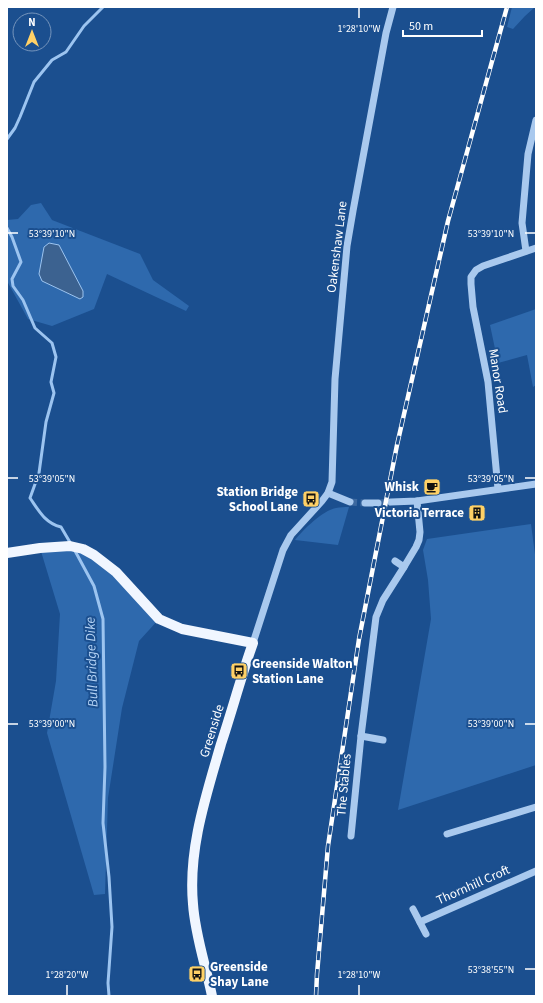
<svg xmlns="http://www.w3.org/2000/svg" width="543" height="1003" font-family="'Source Sans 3',sans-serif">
<rect width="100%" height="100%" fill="#1b4f8f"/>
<!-- green -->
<g fill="#2e69ad">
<polygon points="512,7 535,7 525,16 513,29 507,27"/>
<polygon points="41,203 52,220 140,254 153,280 189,306 186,311 107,274 94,309 52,326 28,319 7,281 7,220 18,219 31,205"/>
<polygon points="536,309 536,385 533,387 527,355 498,363 490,325"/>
<path d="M349 507 338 545 295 540C304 529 322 511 336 508 340 507 345 507 349 507Z"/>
<polygon points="531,524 536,562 536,765 398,810 431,619 428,580 423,550 427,539"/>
<polygon points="70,546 94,555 159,619 139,641 122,708 108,798 105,894 94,895 47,733 56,681 60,614 40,548"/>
</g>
<!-- water -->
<polygon fill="#3c6290" stroke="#9cc4f0" points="49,243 59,245 83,291 83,297 80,299 42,281 39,274 44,247"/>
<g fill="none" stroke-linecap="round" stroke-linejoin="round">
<!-- stream -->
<g stroke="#9cc4f0" stroke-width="3">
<polyline points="7,139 15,128 20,117 34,82 52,60 66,52 84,26 103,7"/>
<path d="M7 228 12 237 21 262 12 279 13 286 23 300 35 328 52 343 56 357 51 382 54 393 46 422 39 473 30 498C39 511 45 523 61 527L71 544"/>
<polyline points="74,549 94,586 103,619 105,767 103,823 109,877 112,927 108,983 109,996"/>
</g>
<!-- minor-tunnel -->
<g stroke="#3d69a0" stroke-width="7" stroke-dasharray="7 3.5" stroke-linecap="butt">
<polyline points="350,502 365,503"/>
<polyline points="378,503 391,502"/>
</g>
<!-- minor -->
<g stroke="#a9c9ee" stroke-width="7">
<polyline points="526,251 522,223 528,154 536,120"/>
<polyline points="498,489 488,382 473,307 471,284 471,277 476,270 483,266 536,248"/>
<polyline points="328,493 350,502"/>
<polyline points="391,502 417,501 536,484"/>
<polyline points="365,503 378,503"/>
<polyline points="395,561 404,567"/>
<polyline points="253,643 283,550 291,535 322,501 328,493 332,482 335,379 347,246 353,211 386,33 393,7"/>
<polyline points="361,736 383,740"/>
<polyline points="447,834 536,807"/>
<polyline points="351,836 361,736 376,617 383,600 404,567 416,547 419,540 420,532 417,501"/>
<polyline points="413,909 426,934"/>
<polyline points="420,922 536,871"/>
</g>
<!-- major -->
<path stroke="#f0f6ff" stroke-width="10" d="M7 553 40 548 70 546 83 549 94 555 116 572 159 619 182 629 253 643C241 677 232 711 221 744 206 796 188 849 193 904 195 935 206 966 212 996"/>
<!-- rail casing -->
<g stroke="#fff" stroke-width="4.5">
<polyline id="rail" points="316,996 317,974 328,846 359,639 397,445 448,221 507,7"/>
</g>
<!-- rail -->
<use href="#rail" stroke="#1b4f8f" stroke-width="3" stroke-dasharray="9" stroke-linecap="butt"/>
</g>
<!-- ticks -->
<path fill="none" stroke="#fff" stroke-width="1.5" d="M359 8V18M8 233H18M525 233H535M8 478H18M525 478H535M8 724H18M525 724H535M525 969H535M67 985V995M359 985V995"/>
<!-- icons -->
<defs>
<g id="cafe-square" transform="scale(0.9)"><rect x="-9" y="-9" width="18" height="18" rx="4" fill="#ffd166" stroke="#1b4f8f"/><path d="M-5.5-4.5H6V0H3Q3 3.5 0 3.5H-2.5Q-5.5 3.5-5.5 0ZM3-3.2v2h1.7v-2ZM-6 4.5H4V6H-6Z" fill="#111"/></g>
<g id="bus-square" transform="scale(0.9)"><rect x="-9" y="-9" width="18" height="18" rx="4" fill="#ffd166" stroke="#1b4f8f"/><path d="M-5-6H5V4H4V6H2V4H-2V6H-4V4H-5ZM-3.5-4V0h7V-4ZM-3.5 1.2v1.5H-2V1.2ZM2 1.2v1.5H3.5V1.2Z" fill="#111"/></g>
<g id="building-square" transform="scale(0.9)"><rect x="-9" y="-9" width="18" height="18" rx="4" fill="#ffd166" stroke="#1b4f8f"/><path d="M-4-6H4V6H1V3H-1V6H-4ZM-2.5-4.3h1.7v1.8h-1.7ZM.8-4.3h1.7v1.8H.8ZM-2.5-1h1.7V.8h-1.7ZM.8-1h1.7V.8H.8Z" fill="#111"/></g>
</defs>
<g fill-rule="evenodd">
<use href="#cafe-square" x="432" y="487"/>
<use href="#bus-square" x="311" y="499"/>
<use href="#building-square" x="477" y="513"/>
<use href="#bus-square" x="239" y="671"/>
<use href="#bus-square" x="197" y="974"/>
</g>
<g text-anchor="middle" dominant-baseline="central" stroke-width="4" stroke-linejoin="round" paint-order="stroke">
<!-- street labels -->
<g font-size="13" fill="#fff" stroke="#1b4f8f">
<text transform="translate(337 247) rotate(-83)">Oakenshaw Lane</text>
<text transform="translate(498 381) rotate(81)">Manor Road</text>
<text transform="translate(212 731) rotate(-73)">Greenside</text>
<text transform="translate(344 785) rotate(-85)">The Stables</text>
<text transform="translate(473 885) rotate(-24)">Thornhill Croft</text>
</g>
<!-- poi labels -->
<g font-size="13" font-weight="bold" fill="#fff" stroke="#1b4f8f" text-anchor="end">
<text x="419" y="487">Whisk</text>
<text x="298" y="492">Station Bridge<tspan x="298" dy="15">School Lane</tspan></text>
<text x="464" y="513">Victoria Terrace</text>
<text x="252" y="664" text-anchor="start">Greenside Walton<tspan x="252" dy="15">Station Lane</tspan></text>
<text x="210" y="967" text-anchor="start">Greenside<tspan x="210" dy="15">Shay Lane</tspan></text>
</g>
<!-- water labels -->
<g font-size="14" font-style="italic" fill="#b5d3f5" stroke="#1b4f8f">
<text transform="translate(92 662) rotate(-92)">Bull Bridge Dike</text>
</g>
</g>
<g font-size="10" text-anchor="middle" fill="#fff" stroke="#1b4f8f" stroke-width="4" stroke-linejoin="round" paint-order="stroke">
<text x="359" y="32">1°28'10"W</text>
<text x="52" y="237">53°39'10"N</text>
<text x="491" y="237">53°39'10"N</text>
<text x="52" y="482">53°39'05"N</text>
<text x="491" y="482">53°39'05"N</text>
<text x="52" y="727">53°39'00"N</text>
<text x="491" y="727">53°39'00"N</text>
<text x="491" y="973">53°38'55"N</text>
<text x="67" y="978">1°28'20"W</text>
<text x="359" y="978">1°28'10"W</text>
</g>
<!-- border -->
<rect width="543" height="1003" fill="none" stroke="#ffffff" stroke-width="16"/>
<!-- north arrow -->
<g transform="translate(32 32)"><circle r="19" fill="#1b4f8f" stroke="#7695bc"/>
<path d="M0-3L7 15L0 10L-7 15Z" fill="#ffd166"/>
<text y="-6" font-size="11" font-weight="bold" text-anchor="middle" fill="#ffffff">N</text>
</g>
<!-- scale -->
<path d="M403 30v6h79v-6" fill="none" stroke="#ffffff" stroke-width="2"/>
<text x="409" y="30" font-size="12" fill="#ffffff" stroke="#1b4f8f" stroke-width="3" paint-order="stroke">50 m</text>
</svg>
